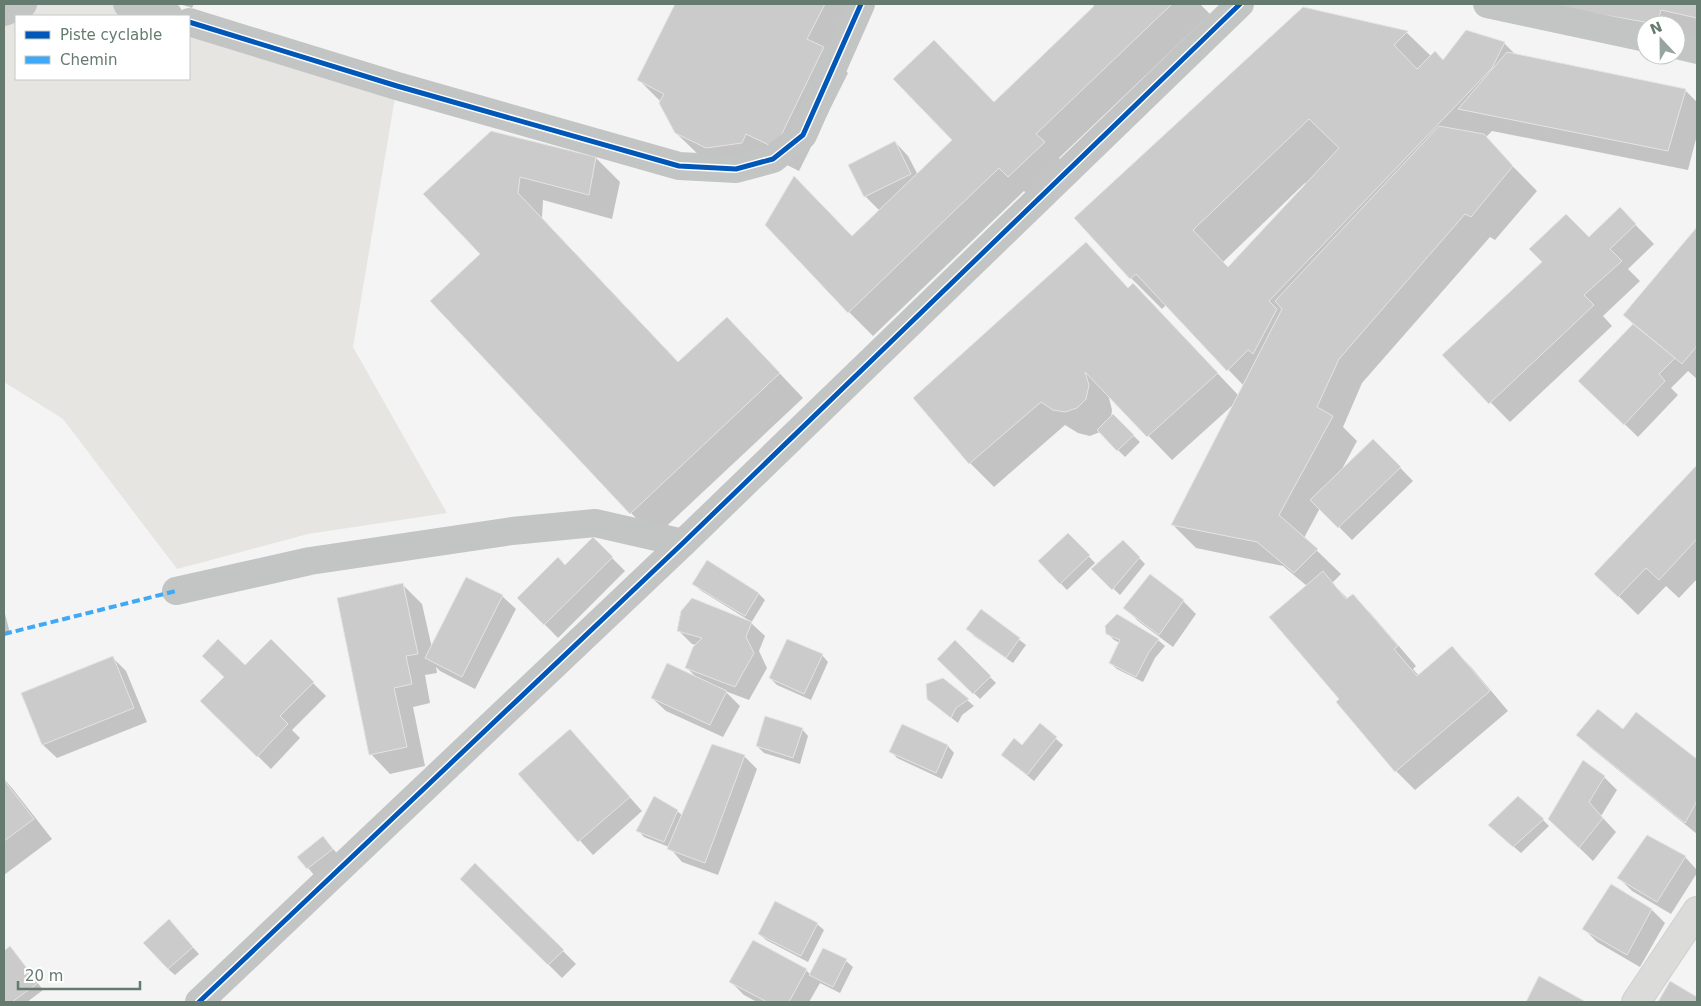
<svg xmlns="http://www.w3.org/2000/svg" width="1701" height="1006" font-family="'DejaVu Sans',sans-serif">
<rect width="100%" height="100%" fill="#f5f4f4"/>
<!-- green -->
<polygon fill="#e7e5e2" points="23,4 127,4 169,16 16,16 16,79 189,79 189,22 397,86 353,347 447,513 308,534 177,569 63,419 4,382 4,12"/>
<!-- shadow -->
<g fill="#0003" fill-rule="evenodd">
<polygon points="180,4 194,4 192,8"/>
<polygon points="677,4 860,4 833,58 848,73 799,171 771,157 701,157 676,133 661,102 639,80"/>
<polygon points="1093,4 1200,4 1210,14 1059,158 1068,167 1033,200 1024,191 873,336 849,312 852,237 880,211 865,196 895,142 908,156 918,175 1096,6"/>
<polygon points="1552,4 1697,4 1697,36 1676,46 1676,25 1646,25 1581,30"/>
<path d="M1303 8 1407 33 1431 56 1443 62 1504 43 1516 55 1685 90 1697 102V135L1688 170 1492 131 1485 138 1537 191 1495 240 1490 237 1362 383 1343 427 1357 441 1341 471 1373 440 1413 481 1352 540 1320 508 1304 538 1341 574 1332 583 1348 599 1353 595 1372 615 1416 666 1413 669 1419 676 1452 648 1471 667 1508 711 1415 790 1396 771 1341 699 1307 586 1283 566 1196 548 1172 524 1234 404 1172 460 1108 394 1112 410 1111 418 1113 416 1140 442 1125 457 1100 432 1090 436 1078 433 1065 425 994 487 970 463 1086 244 1129 289 1133 284 1239 396 1244 386 1166 305 1162 309 1131 278ZM1305 183 1307 185 1229 268 1223 262Z"/>
<polygon points="491,132 596,158 620,182 612,219 543,200 542,218 679,363 751,343 803,398 655,537 631,513 481,254"/>
<polygon points="1620,209 1654,244 1628,269 1640,281 1603,316 1612,326 1510,422 1444,355 1589,238"/>
<polygon points="1697,229 1697,379 1688,371 1671,388 1678,395 1638,437 1580,381 1634,325 1625,315"/>
<polygon points="1697,467 1697,579 1679,598 1666,586 1638,615 1596,574"/>
<polygon points="1068,534 1095,563 1067,590 1040,562"/>
<polygon points="593,539 625,571 558,638 519,598 566,566"/>
<polygon points="1123,541 1145,564 1120,595 1093,569"/>
<polygon points="708,562 759,594 765,600 751,623 765,636 759,651 767,668 749,700 725,691 740,706 723,737 666,711 652,698 697,678 687,668 696,645 692,644 679,631 750,621 700,590 694,583"/>
<polygon points="403,585 422,604 432,648 502,596 516,609 475,689 440,671 436,667 437,673 425,675 430,703 413,707 425,766 390,774 371,754"/>
<polygon points="1183,601 1196,614 1173,647 1138,621 1125,607"/>
<polygon points="4,610 10,633 4,634"/>
<polygon points="981,610 1026,645 1013,663 974,636 968,629"/>
<polygon points="1107,633 1158,640 1165,646 1155,658 1143,682 1117,669 1110,663 1120,643 1114,640"/>
<polygon points="271,641 326,696 292,730 300,738 271,769 202,701 225,678 245,667"/>
<polygon points="955,642 996,683 980,699 939,659"/>
<polygon points="822,655 828,662 811,700 777,685 770,678"/>
<polygon points="113,658 126,671 147,722 57,758 43,745 23,694"/>
<polygon points="943,679 974,706 962,715 958,723 935,705"/>
<polygon points="1636,714 1697,760 1697,834 1591,748 1578,735 1623,730"/>
<polygon points="1040,725 1063,745 1034,781 1009,761"/>
<polygon points="903,726 948,746 954,753 942,779 897,758 891,751"/>
<polygon points="802,729 808,736 800,764 764,753 757,746"/>
<polygon points="570,730 642,811 593,855 520,774"/>
<polygon points="744,756 757,769 718,875 682,862 669,847 644,837 638,830 677,811 683,816"/>
<polygon points="1604,777 1617,790 1601,816 1616,832 1593,861 1563,832"/>
<polygon points="4,779 12,788 52,839 4,875"/>
<polygon points="1543,820 1549,826 1521,853 1496,831"/>
<polygon points="330,845 339,856 314,875 299,857"/>
<polygon points="1685,857 1697,870 1697,873 1671,914 1632,891 1619,878"/>
<polygon points="476,865 576,964 562,978 462,879"/>
<polygon points="1652,910 1665,923 1640,967 1597,942 1584,929"/>
<polygon points="817,924 824,930 808,962 766,940 759,934"/>
<polygon points="175,928 199,954 175,975 168,969"/>
<polygon points="4,952 16,954 43,990 27,1002 4,1002"/>
<polygon points="846,961 853,967 840,993 820,983 809,1002 757,1002 744,995 731,982 806,970 811,975"/>
<polygon points="1540,978 1583,1002 1528,1002"/>
</g>
<!-- building -->
<g fill="#cacbca" stroke="#e4e4e4" fill-rule="evenodd">
<polygon points="675,4 825,4 807,39 824,47 775,148 746,134 742,143 706,148 675,133 659,103 664,94 637,80"/>
<polygon points="1092,4 1172,4 1036,134 1045,142 1008,177 999,168 848,313 765,225 794,176 852,236 952,140 893,79 934,40 994,102 1094,6"/>
<polygon points="1553,4 1697,4 1697,18 1661,10 1657,24 1556,7"/>
<path d="M1303 7 1408 31 1394 45 1417 69 1435 51 1443 60 1466 30 1505 42 1492 68 1269 301 1277 309 1253 354 1248 350 1227 371 1136 274 1130 279 1074 218ZM1309 119 1339 148 1228 267 1193 230Z"/>
<polygon points="1507,52 1686,89 1668,151 1458,109"/>
<polygon points="1439,126 1484,134 1513,166 1471,217 1465,214 1339,359 1317,407 1333,416 1279,515 1318,549 1294,573 1257,542 1171,525 1282,309 1275,301"/>
<polygon points="491,131 596,157 589,195 520,177 518,193 678,362 727,317 780,373 630,514 430,301 480,254 423,194"/>
<polygon points="895,141 911,174 864,197 848,165"/>
<polygon points="1620,207 1636,224 1610,249 1622,261 1584,295 1594,305 1489,404 1442,355 1542,262 1529,249 1566,214 1589,237"/>
<polygon points="1697,227 1697,346 1682,364 1623,315"/>
<polygon points="1086,242 1128,288 1133,283 1218,373 1147,437 1085,372 1089,385 1086,399 1077,408 1065,412 1053,410 1041,402 969,464 913,398"/>
<polygon points="1633,324 1675,358 1659,374 1665,381 1624,425 1578,381"/>
<polygon points="1113,414 1134,435 1117,451 1097,430"/>
<polygon points="1373,439 1401,467 1338,528 1310,500"/>
<polygon points="1697,465 1697,539 1659,580 1646,568 1618,597 1594,574"/>
<polygon points="1068,533 1090,555 1060,584 1038,561"/>
<polygon points="593,537 613,557 544,625 517,598 558,557 565,565"/>
<polygon points="1123,540 1140,557 1112,590 1091,569"/>
<polygon points="707,560 759,593 745,616 692,584"/>
<polygon points="1323,571 1346,599 1353,594 1398,646 1394,649 1417,676 1452,646 1490,691 1395,772 1336,702 1339,699 1269,617"/>
<polygon points="1150,574 1184,600 1159,635 1123,608"/>
<polygon points="466,577 503,595 462,677 425,658"/>
<polygon points="403,583 418,654 406,656 412,684 394,688 407,747 369,755 337,598"/>
<polygon points="692,598 752,622 746,637 754,653 735,687 685,668 693,647 702,638 677,631 681,611"/>
<polygon points="981,609 1020,638 1006,658 966,629"/>
<polygon points="1117,614 1159,639 1149,652 1136,677 1109,663 1120,640 1106,634 1105,626"/>
<polygon points="218,639 245,665 271,639 314,682 280,716 288,724 257,757 200,701 224,677 202,656"/>
<polygon points="787,639 823,654 804,694 769,678"/>
<polygon points="955,640 991,676 973,694 937,659"/>
<polygon points="113,656 134,708 42,745 21,693"/>
<polygon points="667,663 727,691 710,725 651,698"/>
<polygon points="943,678 969,699 956,708 951,718 927,699 926,684"/>
<polygon points="1598,709 1623,729 1636,712 1697,759 1697,801 1685,823 1576,735"/>
<polygon points="765,716 803,728 793,758 756,746"/>
<polygon points="1040,723 1057,737 1027,775 1001,755 1014,738 1022,745"/>
<polygon points="902,724 948,745 936,773 889,752"/>
<polygon points="570,729 630,797 578,842 518,774"/>
<polygon points="712,744 745,755 705,863 667,849"/>
<polygon points="1583,760 1605,776 1589,802 1603,818 1579,848 1548,819"/>
<polygon points="4,780 34,819 4,841"/>
<polygon points="654,796 678,810 664,842 636,831"/>
<polygon points="1518,796 1544,819 1513,847 1488,825"/>
<polygon points="1647,835 1686,856 1657,902 1617,878"/>
<polygon points="323,836 333,849 307,869 297,857"/>
<polygon points="475,863 564,950 548,965 460,879"/>
<polygon points="1611,884 1652,909 1627,955 1582,929"/>
<polygon points="775,901 818,923 801,956 758,934"/>
<polygon points="169,919 193,947 168,969 143,943"/>
<polygon points="753,940 807,969 789,1002 767,1002 729,982"/>
<polygon points="10,946 38,983 12,1002 4,1002 4,951"/>
<polygon points="823,948 847,959 833,987 809,975"/>
<polygon points="1539,976 1586,1002 1526,1002"/>
<polygon points="1670,981 1697,997 1697,1002 1658,1002"/>
</g>
<g fill="none" stroke-linecap="round" stroke-linejoin="round">
<!-- secondary casing -->
<g stroke="#ced0cf" stroke-width="30">
<polyline id="secondary" points="1636,1002 1697,911"/>
</g>
<!-- street -->
<g stroke="#c3c4c4" stroke-width="28">
<polyline points="127,4 169,16"/>
<polyline points="1487,4 1646,38"/>
<polyline points="4,12 23,4"/>
<polyline points="189,22 397,86 679,166 736,169 773,159 803,135 861,4"/>
<polyline points="1676,45 1697,50"/>
<polyline points="176,591 310,561 512,531 595,523 683,543"/>
<polyline points="199,1002 683,543 1240,4"/>
</g>
<!-- secondary -->
<use href="#secondary" stroke="#dbdbda" stroke-width="28"/>
<!-- quiet -->
<polyline stroke="#3fa9f5" stroke-width="4" stroke-dasharray="8 4" stroke-linecap="butt" points="4,634 176,591"/>
<!-- cycleway casing -->
<g stroke="#fff" stroke-width="8">
<g id="cycleway">
<polyline points="189,22 397,86 679,166 736,169 773,159 803,135 861,4"/>
<polyline points="199,1002 683,543 1240,4"/>
</g>
</g>
<!-- cycleway -->
<use href="#cycleway" stroke="#0057b8" stroke-width="5"/>
</g>
<!-- border -->
<rect width="1701" height="1006" fill="none" stroke="#657b6f" stroke-width="10"/>
<!-- legend -->
<rect x="15" y="15" width="175" height="65" fill="#ffffff" stroke="#c1cac5"/>
<rect x="25" y="31" width="25" height="8" fill="#0057b8" stroke="#c1cac5"/>
<text x="60" y="40" font-size="15" fill="#657b6f">Piste cyclable</text>
<rect x="25" y="56" width="25" height="8" fill="#3fa9f5" stroke="#c1cac5"/>
<text x="60" y="65" font-size="15" fill="#657b6f">Chemin</text>
<!-- north arrow -->
<g transform="translate(1661 40) rotate(338)"><circle r="24" fill="#ffffff" stroke="#c1cac5"/>
<path d="M0-4L9 19L0 12L-9 19Z" fill="#97a59e"/>
<text y="-8" font-size="14" font-weight="bold" text-anchor="middle" fill="#657b6f">N</text>
</g>
<!-- scale -->
<path d="M18 981v8h122v-8" fill="none" stroke="#657b6f" stroke-width="2.5"/>
<text x="25" y="981" font-size="15" fill="#657b6f" stroke="#ffffff" stroke-width="4" paint-order="stroke">20 m</text>
</svg>
